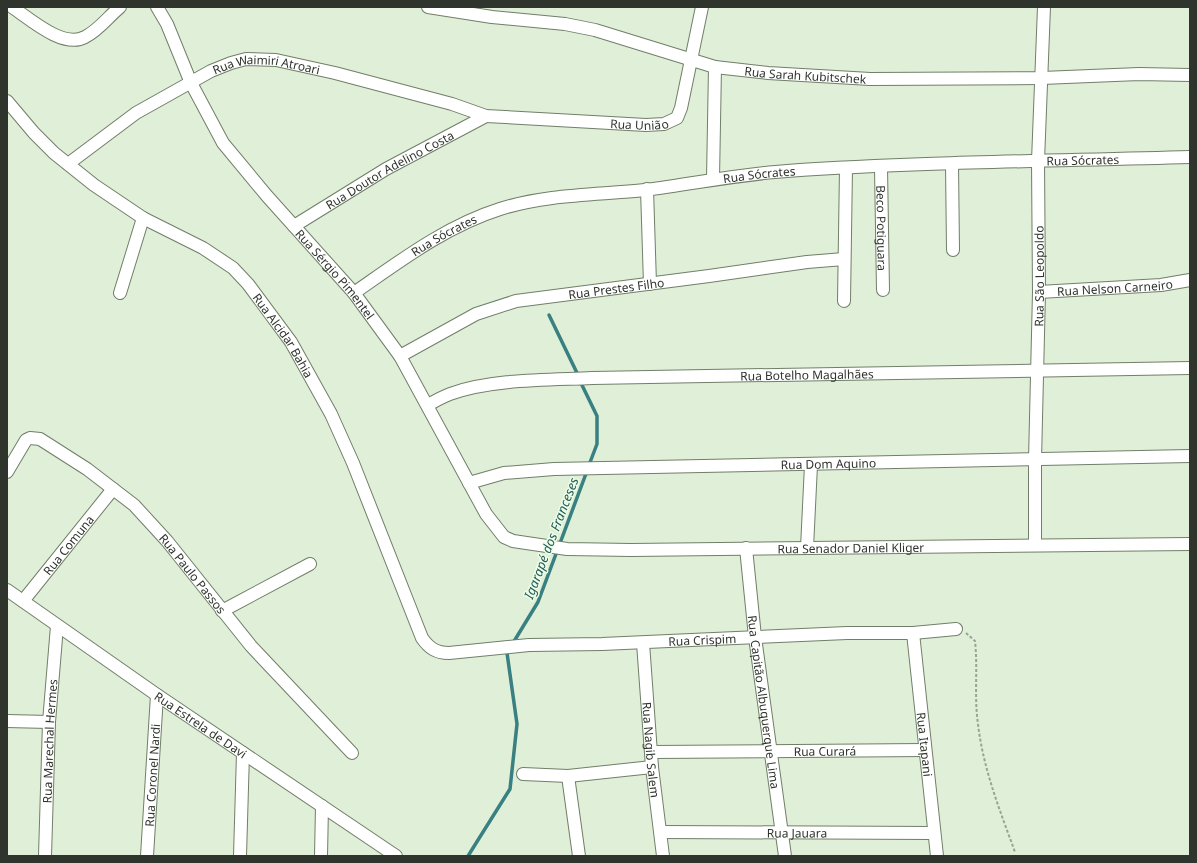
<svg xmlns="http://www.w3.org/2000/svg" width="1197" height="863" font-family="'Noto Sans',sans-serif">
<rect width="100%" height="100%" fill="#e0efd7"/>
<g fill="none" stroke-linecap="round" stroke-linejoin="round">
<!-- stream -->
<g stroke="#388081" stroke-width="3.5">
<polyline points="549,315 578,375"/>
<polyline points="580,381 597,416 597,444 589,465"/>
<polyline points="513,643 538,602 587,471"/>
<polyline points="468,856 510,789 517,724 507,653 509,650"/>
</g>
<!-- street casing -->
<g stroke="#717e69" stroke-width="14">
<g id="street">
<path d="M12 7C30 19 63 49 85 37 99 30 108 17 120 7"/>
<path id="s1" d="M157 7 167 24 191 83 223 143 267 196 354 293 400 356 486 514 504 537 513 541 567 549 631 550 1190 544"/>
<path id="s2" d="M428 7 492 17 565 24 595 30 715 67 768 73 870 79 1042 78 1139 74 1190 75"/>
<path id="s3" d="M7 101 34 133 54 153 94 185 143 218 203 248 233 268 248 284 291 342 331 414 353 463 422 638C429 648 436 653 449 653L529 645 602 644 847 633H913L956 629"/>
<path id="s4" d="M68 164 136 113 211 71 231 63 246 59 276 60 335 73 452 104 486 116 646 125 664 124 677 118 681 108 702 7"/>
<polyline points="952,164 953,250"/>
<path id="s5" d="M881 167 883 290"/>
<polyline points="713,179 715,67"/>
<polyline points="647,189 650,284"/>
<path id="s6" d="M294 226 386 169 486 116"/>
<path id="s7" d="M1039 292 1161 285 1190 280"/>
<polyline points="120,293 143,218"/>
<path id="s8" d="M354 293C400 261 446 226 500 209 547 194 597 195 645 190 693 184 740 174 787 171 921 162 1056 161 1190 157"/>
<polyline points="844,301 846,168"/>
<path id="s9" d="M400 356 476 314 516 301 709 276 807 262 844 259"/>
<path id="s10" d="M428 405C435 401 442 397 450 394 490 379 549 380 592 378L1190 368"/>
<path id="s11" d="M7 472 26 440 30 438 40 439 87 469 134 505 167 541 251 646 352 753"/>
<path id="s12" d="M469 483 504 473 554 469 1190 456"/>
<path id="s13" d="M1035 545V460L1039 292 1038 161 1044 7"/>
<path id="s14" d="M746 548 755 637 785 856"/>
<polyline points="807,548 811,465"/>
<path id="s15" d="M7 590 157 695 396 856"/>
<path id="s16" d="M23 601 113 489"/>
<polyline points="222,611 310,564"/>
<path id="s17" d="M913 633 937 856"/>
<path id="s18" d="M643 643 652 767 663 856"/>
<polyline points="7,721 49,722"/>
<path id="s19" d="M652 752 925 750"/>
<polyline points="523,774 568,776 652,767"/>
<polyline points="568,776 579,856"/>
<path id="s20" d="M661 832 933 833"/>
<path id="s21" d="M45 856 49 722 57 626"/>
<path id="s22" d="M147 856 157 695"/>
<polyline points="240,856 243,753"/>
<polyline points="321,856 322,806"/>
</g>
</g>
<!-- path -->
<path stroke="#99a492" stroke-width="2" stroke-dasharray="3 2" stroke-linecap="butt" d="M966 633 975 641C978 669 974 697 978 724 983 768 1000 811 1015 852"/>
<!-- street -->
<use href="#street" stroke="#fff" stroke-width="12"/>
</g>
<g text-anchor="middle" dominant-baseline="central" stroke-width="3" stroke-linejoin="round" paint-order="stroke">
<!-- street labels -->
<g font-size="12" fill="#2f352c" stroke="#edfde5">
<text stroke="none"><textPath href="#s4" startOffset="228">Rua Waimiri Atroari</textPath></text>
<text stroke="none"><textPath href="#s2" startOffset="385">Rua Sarah Kubitschek</textPath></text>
<text stroke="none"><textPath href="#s4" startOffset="609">Rua União</textPath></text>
<text stroke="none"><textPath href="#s8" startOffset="755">Rua Sócrates</textPath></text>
<text stroke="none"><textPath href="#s6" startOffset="111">Rua Doutor Adelino Costa</textPath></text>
<text stroke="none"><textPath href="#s8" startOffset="431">Rua Sócrates</textPath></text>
<text stroke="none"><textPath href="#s5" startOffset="61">Beco Potiguara</textPath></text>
<text stroke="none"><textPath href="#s8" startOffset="107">Rua Sócrates</textPath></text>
<text stroke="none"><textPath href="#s1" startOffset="324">Rua Sérgio Pimentel</textPath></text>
<text stroke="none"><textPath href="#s13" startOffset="269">Rua São Leopoldo</textPath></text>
<text stroke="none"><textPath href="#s7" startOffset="76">Rua Nelson Carneiro</textPath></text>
<text stroke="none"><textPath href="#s9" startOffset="230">Rua Prestes Filho</textPath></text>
<text stroke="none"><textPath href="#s3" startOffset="368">Rua Alcidar Bahia</textPath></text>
<text stroke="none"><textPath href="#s10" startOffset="383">Rua Botelho Magalhães</textPath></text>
<text stroke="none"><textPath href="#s12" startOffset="361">Rua Dom Aquino</textPath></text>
<text stroke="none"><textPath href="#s16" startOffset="72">Rua Comuna</textPath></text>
<text stroke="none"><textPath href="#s1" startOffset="986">Rua Senador Daniel Kliger</textPath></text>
<text stroke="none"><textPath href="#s11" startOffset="257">Rua Paulo Passos</textPath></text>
<text stroke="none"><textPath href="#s3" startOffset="988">Rua Crispim</textPath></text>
<text stroke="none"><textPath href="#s14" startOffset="155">Rua Capitão Albuquerque Lima</textPath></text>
<text stroke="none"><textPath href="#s15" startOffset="236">Rua Estrela de Davi</textPath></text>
<text stroke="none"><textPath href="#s21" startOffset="115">Rua Marechal Hermes</textPath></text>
<text stroke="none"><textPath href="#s17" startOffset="112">Rua Itapani</textPath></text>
<text stroke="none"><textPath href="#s18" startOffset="107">Rua Nagib Salem</textPath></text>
<text stroke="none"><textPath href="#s19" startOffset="173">Rua Curará</textPath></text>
<text stroke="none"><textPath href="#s22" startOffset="81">Rua Coronel Nardi</textPath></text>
<text stroke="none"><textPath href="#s20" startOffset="136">Rua Jauara</textPath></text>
</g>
<!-- water labels -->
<g font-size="13" font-style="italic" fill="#255c5e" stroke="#edfde5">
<text transform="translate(551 538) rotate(-69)">Igarapé dos Franceses</text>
</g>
</g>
<!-- border -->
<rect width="1197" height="863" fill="none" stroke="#2f352c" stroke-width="16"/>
</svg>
